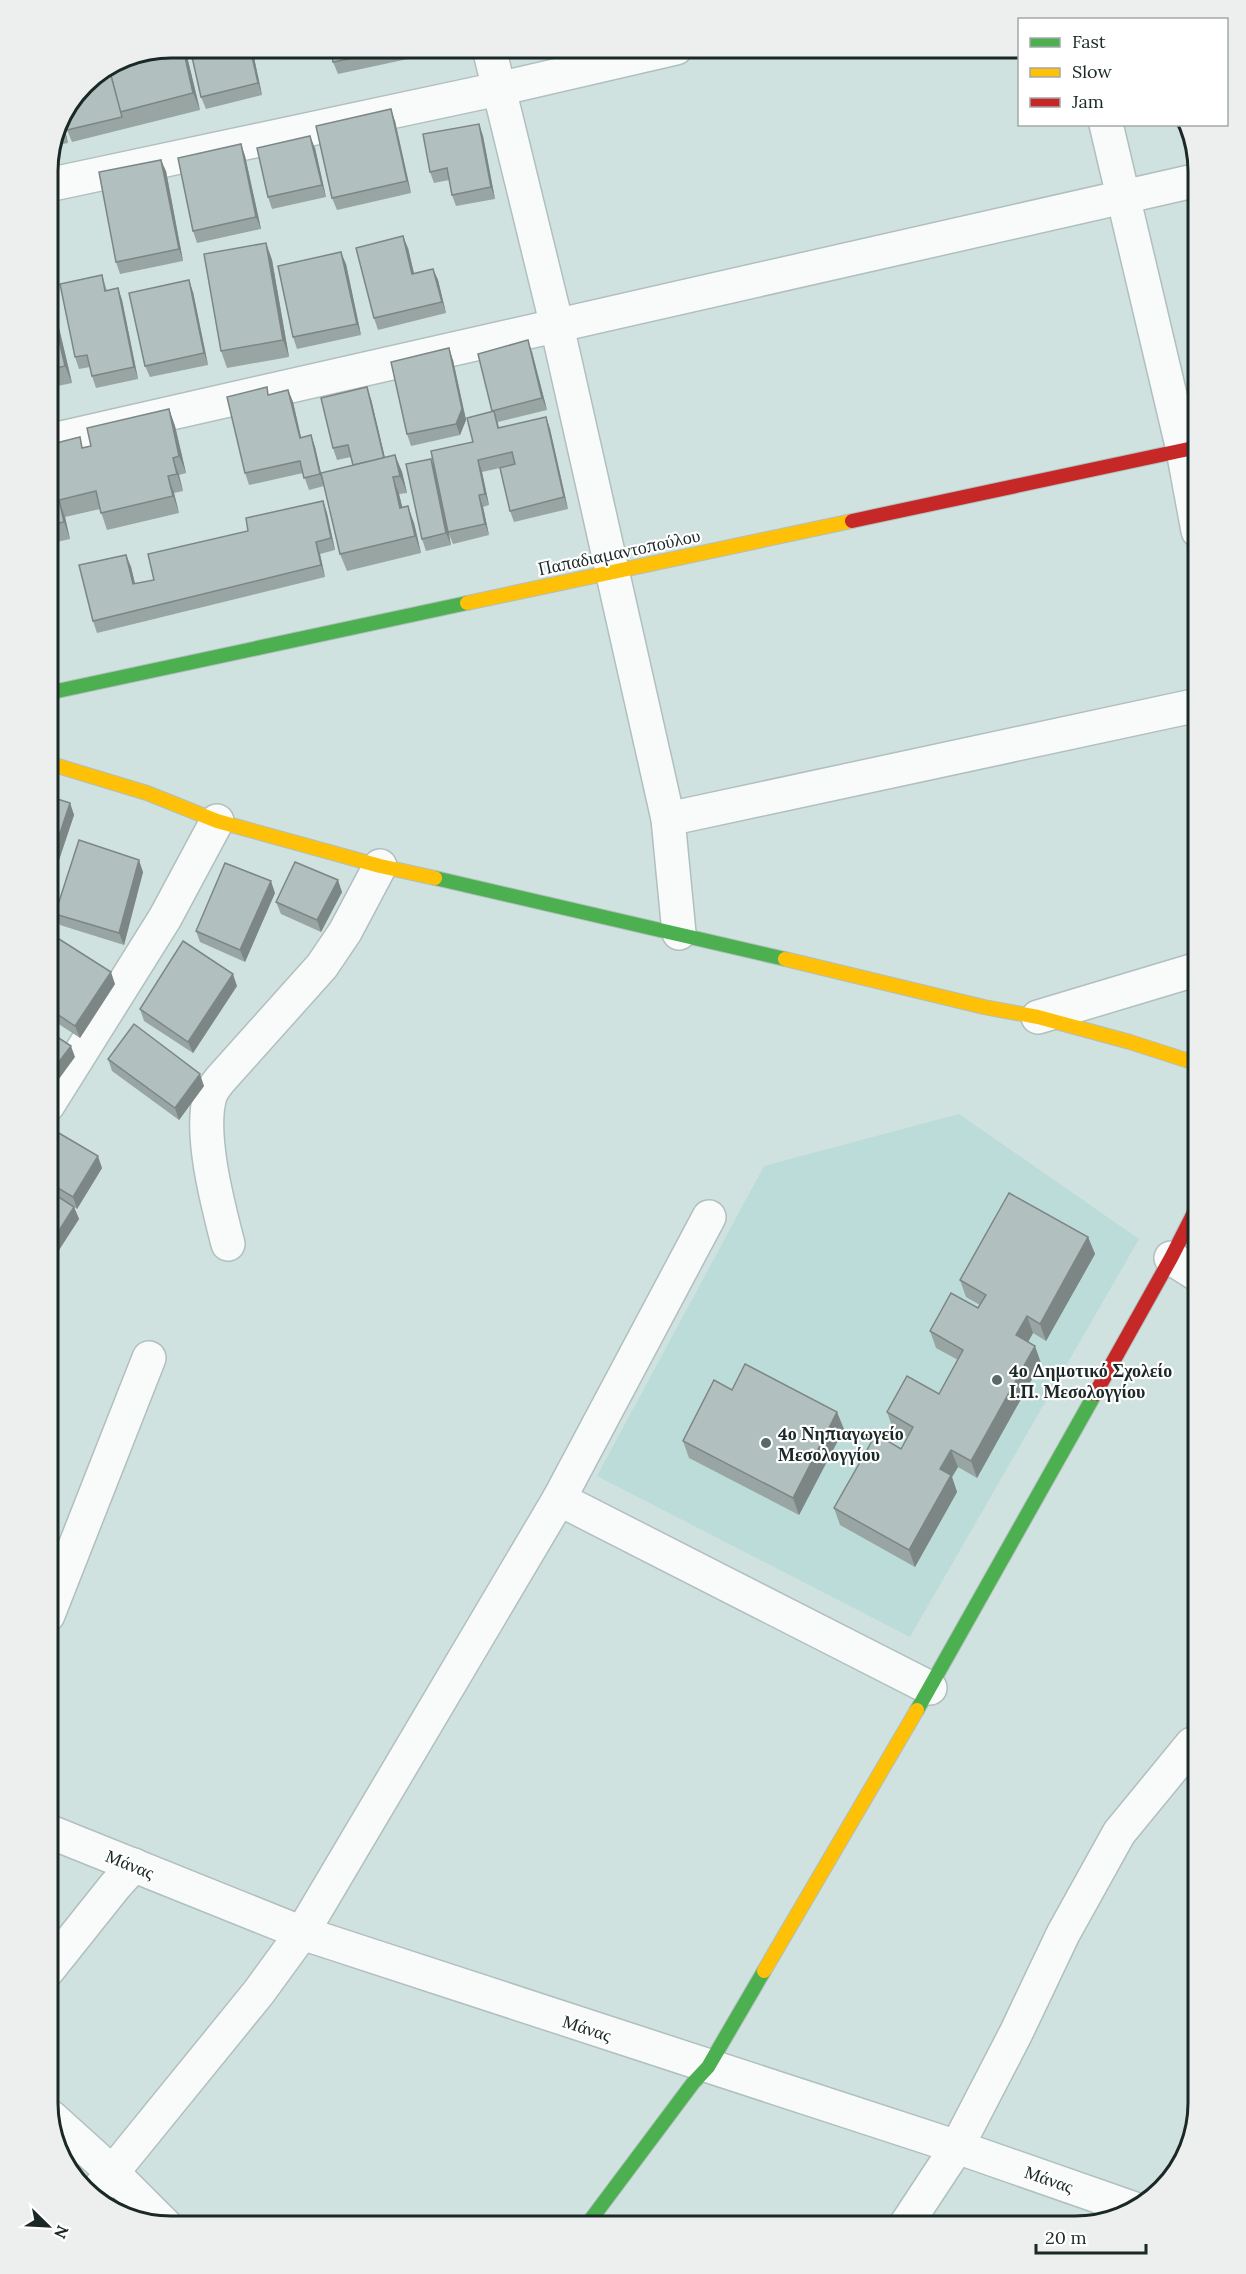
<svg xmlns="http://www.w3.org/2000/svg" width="1246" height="2274" font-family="Lora,serif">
<rect width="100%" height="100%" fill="#cfe2df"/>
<!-- built -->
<polygon fill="#bcdcd9" points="959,1114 1139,1239 910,1637 597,1476 764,1166"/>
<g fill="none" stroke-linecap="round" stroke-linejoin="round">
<!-- street casing -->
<g stroke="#b1bfbe" stroke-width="36">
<g id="street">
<polyline points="489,48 557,326 668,819 679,933"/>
<polyline points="1106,124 1183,450 1198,531"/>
<polyline points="48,185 498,89 676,48"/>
<polyline points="48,441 1198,180"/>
<polyline points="668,819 1198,705"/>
<polyline points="1038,1017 1198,969"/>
<polyline points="48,1105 165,918 217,821"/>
<path d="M228 1244C218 1205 199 1134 210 1096 212 1090 216 1085 220 1080L322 966 345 932 380 866"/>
<polyline points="1171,1258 1198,1275"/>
<polyline points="559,1499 930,1688"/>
<polyline points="48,1615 149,1358"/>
<polyline points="48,1831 302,1933 957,2147 1132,2208"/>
<polyline points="48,1970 115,1886 134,1865"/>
<polyline points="51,2117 113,2173 166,2226"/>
<polyline points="94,2195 259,1992 302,1933 559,1499 709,1217"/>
<polyline points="905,2226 957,2147 1016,2033 1063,1934 1119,1833 1192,1744"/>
</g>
</g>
<!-- fast casing -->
<g stroke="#b1bfbe" stroke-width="16">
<g id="fast">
<polyline points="48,693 467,603"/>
<polyline points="435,878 785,959"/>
<polyline points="917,1710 1095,1394"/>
<polyline points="586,2226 693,2083 708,2067 764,1971"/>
</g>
</g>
<!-- slow casing -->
<g stroke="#b1bfbe" stroke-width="16">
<g id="slow">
<polyline points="467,603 852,521"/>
<polyline points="48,763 147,793 217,821 380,866 435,878"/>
<polyline points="785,959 984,1007 1038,1017 1130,1042 1198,1064"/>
<polyline points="764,1971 917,1710"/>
</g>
</g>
<!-- jam casing -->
<g stroke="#b1bfbe" stroke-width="16">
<g id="jam">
<polyline points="852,521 1198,447"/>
<polyline points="1095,1394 1171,1258 1198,1205"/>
</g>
</g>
<!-- street -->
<use href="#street" stroke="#f8fbfa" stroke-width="33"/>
<!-- fast -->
<use href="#fast" stroke="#4caf50" stroke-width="14"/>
<!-- slow -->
<use href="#slow" stroke="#ffc107" stroke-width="14"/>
<!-- jam -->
<use href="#jam" stroke="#c62828" stroke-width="14"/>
</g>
<!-- wall -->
<g fill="#98a5a3">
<polygon points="185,48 200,110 72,142 67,130"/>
<polygon points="252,48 262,95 206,109 201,97"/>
<polygon points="331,48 459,48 338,74 333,62"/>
<polygon points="62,117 68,143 52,146 58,124"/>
<polygon points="395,121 411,193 337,210 332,198"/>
<polygon points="479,124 483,136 495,199 456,206 452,195 449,180 434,183 430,172"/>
<polygon points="241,144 245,156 261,229 197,243 193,231"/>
<polygon points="315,148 326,197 272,209 268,197"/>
<polygon points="166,171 183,261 120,274 116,262"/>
<polygon points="266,243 272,260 289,357 227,368 221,351"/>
<polygon points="408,248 414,274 433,269 438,280 446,313 378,330 374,318"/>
<polygon points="346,264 361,335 297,349 293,337"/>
<polygon points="102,275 107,291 118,288 122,300 138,379 96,388 92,376 90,367 79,369 75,357"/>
<polygon points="48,287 51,294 72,383 48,388"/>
<polygon points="193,292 208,365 150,377 145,366"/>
<polygon points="532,352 547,410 498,422 499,428 546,417 550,429 568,509 514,522 510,511 500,468 482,472 489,505 483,507 489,535 453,544 448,532 441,496 451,545 426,551 422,539 435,468 473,442 493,412 478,354"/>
<polygon points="453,360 466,420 460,435 411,446 407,434"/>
<polygon points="288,390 293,402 301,438 311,435 315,447 324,486 309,490 303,473 249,485 245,473 269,395"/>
<polygon points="371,399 385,458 395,455 402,472 407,493 399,494 402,508 414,523 421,553 347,571 340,554 353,465 351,457 337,460 333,448"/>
<polygon points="169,409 175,426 186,473 179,475 183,491 174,493 179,513 107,530 100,509 65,517 70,539 48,544 48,445 84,447 91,446"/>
<polygon points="323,501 327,513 335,550 320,554 325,577 97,633 93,621 126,555 131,567 135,584 154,580 248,531"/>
<polygon points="48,796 70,803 74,815 53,878 48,876"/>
<polygon points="143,872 124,945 60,925 55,914"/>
<polygon points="342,892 321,932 281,914 276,902"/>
<polygon points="275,893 245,962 200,942 196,931"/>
<polygon points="48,932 115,984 80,1038 48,1017"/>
<polygon points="237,986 193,1053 144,1021 140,1009"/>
<polygon points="108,1059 204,1086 179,1120 112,1071"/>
<polygon points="48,1135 102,1168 77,1209 74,1207 79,1219 48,1267"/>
<polygon points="1088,1237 1095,1254 1046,1341 1033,1333 1028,1342 1041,1363 977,1478 958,1467 952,1477 957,1492 915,1567 840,1525 834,1508 901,1449 908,1437 893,1429 887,1412 939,1394 958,1360 936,1348 930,1331 978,1308 980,1305 966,1297 960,1280"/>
<polygon points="732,1390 844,1429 799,1515 689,1458 683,1441"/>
</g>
<!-- shaded-wall -->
<g fill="#7c8685">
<polygon points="183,48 185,48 200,110 193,93"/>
<polygon points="250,48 252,48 262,95 258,83"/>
<polygon points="391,109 395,121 411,193 407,181"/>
<polygon points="62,117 68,143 64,131 61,119"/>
<polygon points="479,124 483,136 495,199 491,187"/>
<polygon points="310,136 315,148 326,197 322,185"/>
<polygon points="241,144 245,156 261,229 256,217"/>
<polygon points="161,160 166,171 183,261 179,249"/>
<polygon points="403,236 408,248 417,286 412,274"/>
<polygon points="266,243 272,260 289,357 283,340"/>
<polygon points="341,252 346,264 361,335 357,324"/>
<polygon points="433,269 438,280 446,313 442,302"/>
<polygon points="189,280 193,292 208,365 204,353"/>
<polygon points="48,287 51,294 72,383 65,366 48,293"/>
<polygon points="118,288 122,300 138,379 134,367"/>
<polygon points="528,340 532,352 547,410 542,398"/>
<polygon points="449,348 453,360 466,420 460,435 456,424"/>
<polygon points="367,387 371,399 389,475 385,463"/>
<polygon points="288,390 293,402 304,450 300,438"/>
<polygon points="169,409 175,426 186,473 179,456"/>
<polygon points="546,417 550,429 568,509 564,497"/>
<polygon points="311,435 315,447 324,486 320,474"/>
<polygon points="395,455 402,472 407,493 400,476"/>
<polygon points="173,458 179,475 183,491 177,474"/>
<polygon points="431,459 436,471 451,545 446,533"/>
<polygon points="478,460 482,472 489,505 485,494"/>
<polygon points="168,476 174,493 179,513 173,496"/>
<polygon points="393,477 399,494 407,525 400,508"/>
<polygon points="479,495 483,507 489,535 485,524"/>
<polygon points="59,500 65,517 70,539 64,522"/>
<polygon points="323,501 327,513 335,550 331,538"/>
<polygon points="408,506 414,523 421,553 415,536"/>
<polygon points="316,542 320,554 325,577 321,565"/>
<polygon points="126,555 131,567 138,596 133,584"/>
<polygon points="70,803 74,815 53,878 49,866"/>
<polygon points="139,860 143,872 124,945 119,933"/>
<polygon points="338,880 342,892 321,932 317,920"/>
<polygon points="271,881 275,893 245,962 240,950"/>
<polygon points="111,972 115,984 80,1038 75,1026"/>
<polygon points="233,974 237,986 193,1053 188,1042"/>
<polygon points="71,1046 75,1057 48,1094 48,1076"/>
<polygon points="200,1074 204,1086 179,1120 175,1108"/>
<polygon points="98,1156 102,1168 77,1209 73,1197"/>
<polygon points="74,1207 79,1219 48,1267 48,1248"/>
<polygon points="1088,1237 1095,1254 1046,1341 1040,1324"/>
<polygon points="1027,1316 1033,1333 1022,1353 1016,1335"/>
<polygon points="1035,1346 1041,1363 977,1478 971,1461"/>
<polygon points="837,1412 844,1429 799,1515 793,1498"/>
<polygon points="951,1450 958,1467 952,1477 957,1492 915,1567 909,1550 940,1469"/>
</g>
<!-- building -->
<g fill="#b1c0be" stroke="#7c8685" stroke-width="1.5">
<polygon points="171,48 183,48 193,93 120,112 109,68 124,57"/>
<polygon points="190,48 250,48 258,83 201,97"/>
<polygon points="331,48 397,48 398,49 333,62"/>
<polygon points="109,68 122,117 67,130 64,115 84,84"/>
<polygon points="391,109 407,181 332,198 316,126"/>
<polygon points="61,119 64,131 55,133 58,124"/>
<polygon points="479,124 491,187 452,195 447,168 430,172 423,134"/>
<polygon points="310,136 322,185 268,197 257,148"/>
<polygon points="241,144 256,217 193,231 178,158"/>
<polygon points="161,160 179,249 116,262 99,172"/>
<polygon points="403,236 412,274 433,269 442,302 374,318 356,248"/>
<polygon points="266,243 283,340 221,351 204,254"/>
<polygon points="341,252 357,324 293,337 278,266"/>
<polygon points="102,275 105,291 118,288 134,367 92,376 87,355 75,357 60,284"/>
<polygon points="189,280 204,353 145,366 129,293"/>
<polygon points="48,293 65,366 48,370"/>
<polygon points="528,340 542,398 492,411 478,354"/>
<polygon points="449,348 462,409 456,424 407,434 391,362"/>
<polygon points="267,387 268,395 288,390 300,438 311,435 320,474 304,478 300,461 245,473 227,397"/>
<polygon points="367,387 384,458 353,465 348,445 333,448 321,398"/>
<polygon points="169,409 179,456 173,458 177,474 168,476 173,496 101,513 96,491 59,500 64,522 48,525 48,445 80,437 82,448 91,446 87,428"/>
<polygon points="494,411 498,428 546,417 564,497 510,511 500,468 515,464 512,452 478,460 485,494 479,495 485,524 448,532 431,451 473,442 467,418"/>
<polygon points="395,455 400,476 393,477 400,508 408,506 415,536 340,554 321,473"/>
<polygon points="431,459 446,533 422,539 406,464"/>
<polygon points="323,501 331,538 316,542 321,565 93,621 79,565 126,555 133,584 154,580 148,554 248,531 246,518"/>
<polygon points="48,796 70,803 49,866 48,866"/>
<polygon points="79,840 139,860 119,933 55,914"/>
<polygon points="295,862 338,880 317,920 276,902"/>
<polygon points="225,863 271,881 240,950 196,931"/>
<polygon points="48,932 111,972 75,1026 48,1008"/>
<polygon points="183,941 233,974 188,1042 140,1009"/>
<polygon points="134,1024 200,1074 175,1108 108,1059"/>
<polygon points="48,1031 71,1046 48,1076"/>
<polygon points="52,1129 98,1156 73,1197 48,1182 48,1135"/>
<polygon points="48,1190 74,1207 48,1248"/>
<polygon points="1009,1193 1088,1237 1040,1324 1027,1316 1016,1335 1035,1346 971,1461 951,1450 940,1469 951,1475 909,1550 834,1508 876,1434 901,1449 913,1427 887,1412 907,1376 939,1394 963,1350 930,1331 951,1293 978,1308 986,1295 960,1280"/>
<polygon points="745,1364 837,1412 793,1498 683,1441 714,1380 732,1390"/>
</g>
<!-- markers -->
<g fill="#596967" stroke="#fff" stroke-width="2">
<circle cx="997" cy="1380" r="6"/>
<circle cx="766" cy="1443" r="6"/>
</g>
<g text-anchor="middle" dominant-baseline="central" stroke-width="4.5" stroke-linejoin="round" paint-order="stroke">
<!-- street labels -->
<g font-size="18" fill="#1a2826" stroke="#fff">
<text transform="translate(619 552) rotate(-12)">Παπαδιαμαντοπούλου</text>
<text transform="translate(130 1864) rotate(22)">Μάνας</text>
<text transform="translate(587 2028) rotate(18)">Μάνας</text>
<text transform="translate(1049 2179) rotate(19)">Μάνας</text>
</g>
<!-- poi labels -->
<g font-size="18" font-weight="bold" fill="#1a2826" stroke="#fff" text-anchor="start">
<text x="1009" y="1370">4ο Δημοτικό Σχολείο<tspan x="1009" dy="21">Ι.Π. Μεσολογγίου</tspan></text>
<text x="778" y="1433">4ο Νηπιαγωγείο<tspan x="778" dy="21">Μεσολογγίου</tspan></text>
</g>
</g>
<!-- crop -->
<path d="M0 0H1246V2274H0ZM171 58H1075A113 113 0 0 1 1188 171V2103A113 113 0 0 1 1075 2216H171A113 113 0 0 1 58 2103V171A113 113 0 0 1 171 58Z" fill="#edeeee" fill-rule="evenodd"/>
<path fill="none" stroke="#1a2826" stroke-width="3" d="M171 58H1075A113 113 0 0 1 1188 171V2103A113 113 0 0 1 1075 2216H171A113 113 0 0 1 58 2103V171A113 113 0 0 1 171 58Z"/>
<!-- legend -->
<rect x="1018" y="18" width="210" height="108" fill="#ffffff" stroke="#a3a9a8" stroke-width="1.5"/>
<rect x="1030" y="38" width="30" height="9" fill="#4caf50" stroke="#a3a9a8" stroke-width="1.5"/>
<text x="1072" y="48" font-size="18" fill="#1a2826">Fast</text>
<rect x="1030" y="68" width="30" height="9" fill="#ffc107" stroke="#a3a9a8" stroke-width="1.5"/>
<text x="1072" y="78" font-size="18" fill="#1a2826">Slow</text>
<rect x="1030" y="98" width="30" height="9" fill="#c62828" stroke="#a3a9a8" stroke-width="1.5"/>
<text x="1072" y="108" font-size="18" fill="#1a2826">Jam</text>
<!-- north arrow -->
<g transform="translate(48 2226) rotate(114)" stroke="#ffffff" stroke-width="4.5" paint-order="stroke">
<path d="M0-4.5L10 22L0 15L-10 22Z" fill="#1a2826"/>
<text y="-9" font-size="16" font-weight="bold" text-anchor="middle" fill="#1a2826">N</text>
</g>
<!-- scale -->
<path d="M1036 2244v9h110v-9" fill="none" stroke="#1a2826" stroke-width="3"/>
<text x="1045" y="2244" font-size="18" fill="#1a2826" stroke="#ffffff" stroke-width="4.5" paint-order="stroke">20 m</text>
</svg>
